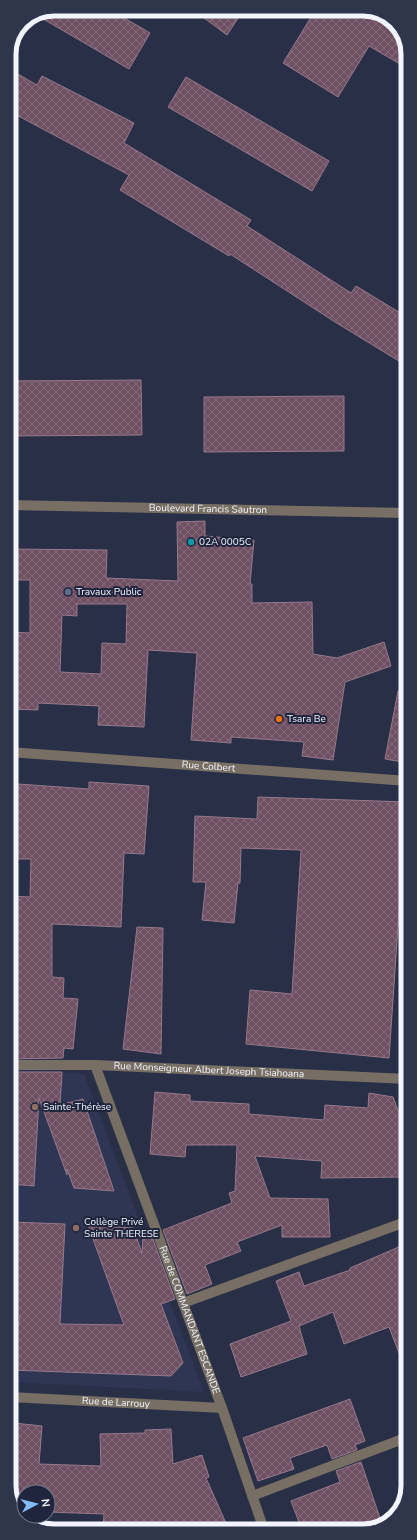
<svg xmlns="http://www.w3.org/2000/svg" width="417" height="1540" font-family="'Nunito Sans',sans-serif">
<defs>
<pattern id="building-cross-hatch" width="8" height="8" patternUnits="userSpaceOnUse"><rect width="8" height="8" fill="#6f5063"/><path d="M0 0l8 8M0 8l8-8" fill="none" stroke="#846a7a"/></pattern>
</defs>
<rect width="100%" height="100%" fill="#282f46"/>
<!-- built -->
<polygon fill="#2e3654" points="10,1067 84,1074 204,1392 10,1382"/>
<!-- building -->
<g fill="url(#building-cross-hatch)" stroke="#97798b" fill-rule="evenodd">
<polygon points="54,9 109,9 150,33 129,69 38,16"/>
<polygon points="192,9 244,9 227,35"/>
<polygon points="316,9 368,9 393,20 407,45 407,68 369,46 338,97 283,63"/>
<polygon points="9,69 37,85 42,76 134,123 124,143 251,220 247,226 351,293 356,286 407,317 407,366 335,322 230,254 229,256 120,190 129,175 9,111"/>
<polygon points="186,77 329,161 312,191 168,107"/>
<polygon points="141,380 142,435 9,436 9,381"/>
<polygon points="344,396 344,451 204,452 204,397"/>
<path d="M205 521V536L254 540 250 584H252V603L312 602 313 654 337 658 384 642 391 666 345 682 333 760 302 756 304 742 231 737V743L191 740 197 653 148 650 144 727 98 725 99 706 38 703V710L9 709V632L30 633V580H9V549L107 550 106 578 178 581 177 522ZM77 604H127L126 644 102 643 101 674 60 672 62 615 77 616Z"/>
<polygon points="398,691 407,692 408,763 385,759"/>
<polygon points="89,782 149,786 144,854 124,853 121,927 52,924 52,977 64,978 63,998 78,999 73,1049 64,1048 63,1058 10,1059 10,896 30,897 31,859 10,859 9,784 18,785 18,784 89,789"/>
<polygon points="258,797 408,802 408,868 402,868 389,1058 246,1044 250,990 292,994 301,850 241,848 240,883 238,883 234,923 202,920 206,882 193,882 195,816 257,819"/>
<polygon points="137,927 163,928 161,1054 123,1049"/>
<polygon points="10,1072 62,1072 60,1105 83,1099 114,1191 74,1188 67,1169 67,1175 39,1098 34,1186 10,1184 10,1118 11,1097 10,1097"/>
<polygon points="155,1092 190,1095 190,1101 249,1104 249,1114 324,1120 325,1105 368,1108 369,1093 393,1097 408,1137 408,1177 321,1178 322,1161 255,1156 270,1198 328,1199 330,1237 282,1237 282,1225 237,1242 241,1251 205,1265 212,1284 187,1294 163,1230 232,1203 229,1193 235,1191 237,1145 186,1145 185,1157 150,1154"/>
<polygon points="10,1222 65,1224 60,1324 124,1325 88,1225 133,1228 142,1253 143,1237 151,1234 175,1299 161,1304 183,1363 171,1376 10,1370 20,1316 10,1315"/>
<polygon points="408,1243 408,1371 406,1371 389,1327 344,1344 333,1312 299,1326 307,1354 241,1377 230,1344 291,1321 276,1281 299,1272 304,1286 350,1270 350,1268"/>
<polygon points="350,1399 365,1441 355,1445 357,1450 332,1459 327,1445 290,1458 294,1469 258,1481 243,1438"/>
<polygon points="14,1423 42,1426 39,1464 101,1466 100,1434 145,1433 145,1430 171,1429 173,1464 202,1455 209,1477 206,1478 229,1530 139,1531 103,1528 104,1514 48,1512 48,1492 24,1492 24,1516 34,1516 34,1524 25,1520 10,1495 10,1462"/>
<polygon points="361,1462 382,1524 372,1530 343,1530 340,1523 321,1530 302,1530 291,1501 340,1482 336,1471"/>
</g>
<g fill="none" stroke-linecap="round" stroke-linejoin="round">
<!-- street -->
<g stroke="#786f64" stroke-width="10">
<path id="s1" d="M9 505 407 513"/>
<path id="s2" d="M9 752 408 781"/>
<path id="s3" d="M10 1065H95L408 1079"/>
<path id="s4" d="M95 1065 222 1408 264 1530"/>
<polyline points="183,1303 408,1221"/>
<path id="s5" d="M10 1397 222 1408"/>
<polyline points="252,1496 408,1437"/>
</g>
</g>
<!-- markers -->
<circle fill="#0f9aa8" stroke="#1e253c" stroke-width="1.5" cx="191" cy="542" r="4"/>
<circle fill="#5c6f8a" stroke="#1e253c" stroke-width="1.5" cx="68" cy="592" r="4"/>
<circle fill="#e8710a" stroke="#1e253c" stroke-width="1.5" cx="279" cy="719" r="4"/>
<g fill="#8d6e63" stroke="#1e253c" stroke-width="1.5">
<circle cx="35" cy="1107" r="4"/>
<circle cx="76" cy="1228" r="4"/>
</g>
<g text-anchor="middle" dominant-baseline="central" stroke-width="4" stroke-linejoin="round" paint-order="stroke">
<!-- street labels -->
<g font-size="10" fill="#f2f5fe" stroke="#1e253c">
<text stroke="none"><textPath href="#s1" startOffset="199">Boulevard Francis Sautron</textPath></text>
<text stroke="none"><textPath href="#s2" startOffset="200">Rue Colbert</textPath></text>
<text stroke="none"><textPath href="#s3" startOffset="199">Rue Monseigneur Albert Joseph Tsiahoana</textPath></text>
<text stroke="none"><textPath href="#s4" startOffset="272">Rue de COMMANDANT ESCANDE</textPath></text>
<text stroke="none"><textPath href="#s5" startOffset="106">Rue de Larrouy</textPath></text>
</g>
<!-- poi labels -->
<g font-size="10" fill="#f2f5fe" stroke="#1e253c" text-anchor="start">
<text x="199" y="542">02A 0005C</text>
<text x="76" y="592">Travaux Public</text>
<text x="287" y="719">Tsara Be</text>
<text x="43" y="1107">Sainte-Thérèse</text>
<text x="84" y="1222">Collège Privé<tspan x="84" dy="12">Sainte THERESE</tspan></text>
</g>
</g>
<!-- crop -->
<path d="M0 0H417V1540H0ZM54 16H363A38 38 0 0 1 401 54V1486A38 38 0 0 1 363 1524H54A38 38 0 0 1 16 1486V54A38 38 0 0 1 54 16Z" fill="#2f364c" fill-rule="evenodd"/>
<path fill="none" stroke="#f2f5fe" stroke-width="5" d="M54 16H363A38 38 0 0 1 401 54V1486A38 38 0 0 1 363 1524H54A38 38 0 0 1 16 1486V54A38 38 0 0 1 54 16Z"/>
<!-- north arrow -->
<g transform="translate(36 1504) rotate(83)"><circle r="19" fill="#1e253c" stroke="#73788a"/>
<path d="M0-3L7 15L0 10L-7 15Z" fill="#85bbfb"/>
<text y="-6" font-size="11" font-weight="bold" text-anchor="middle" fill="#f2f5fe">N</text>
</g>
</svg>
